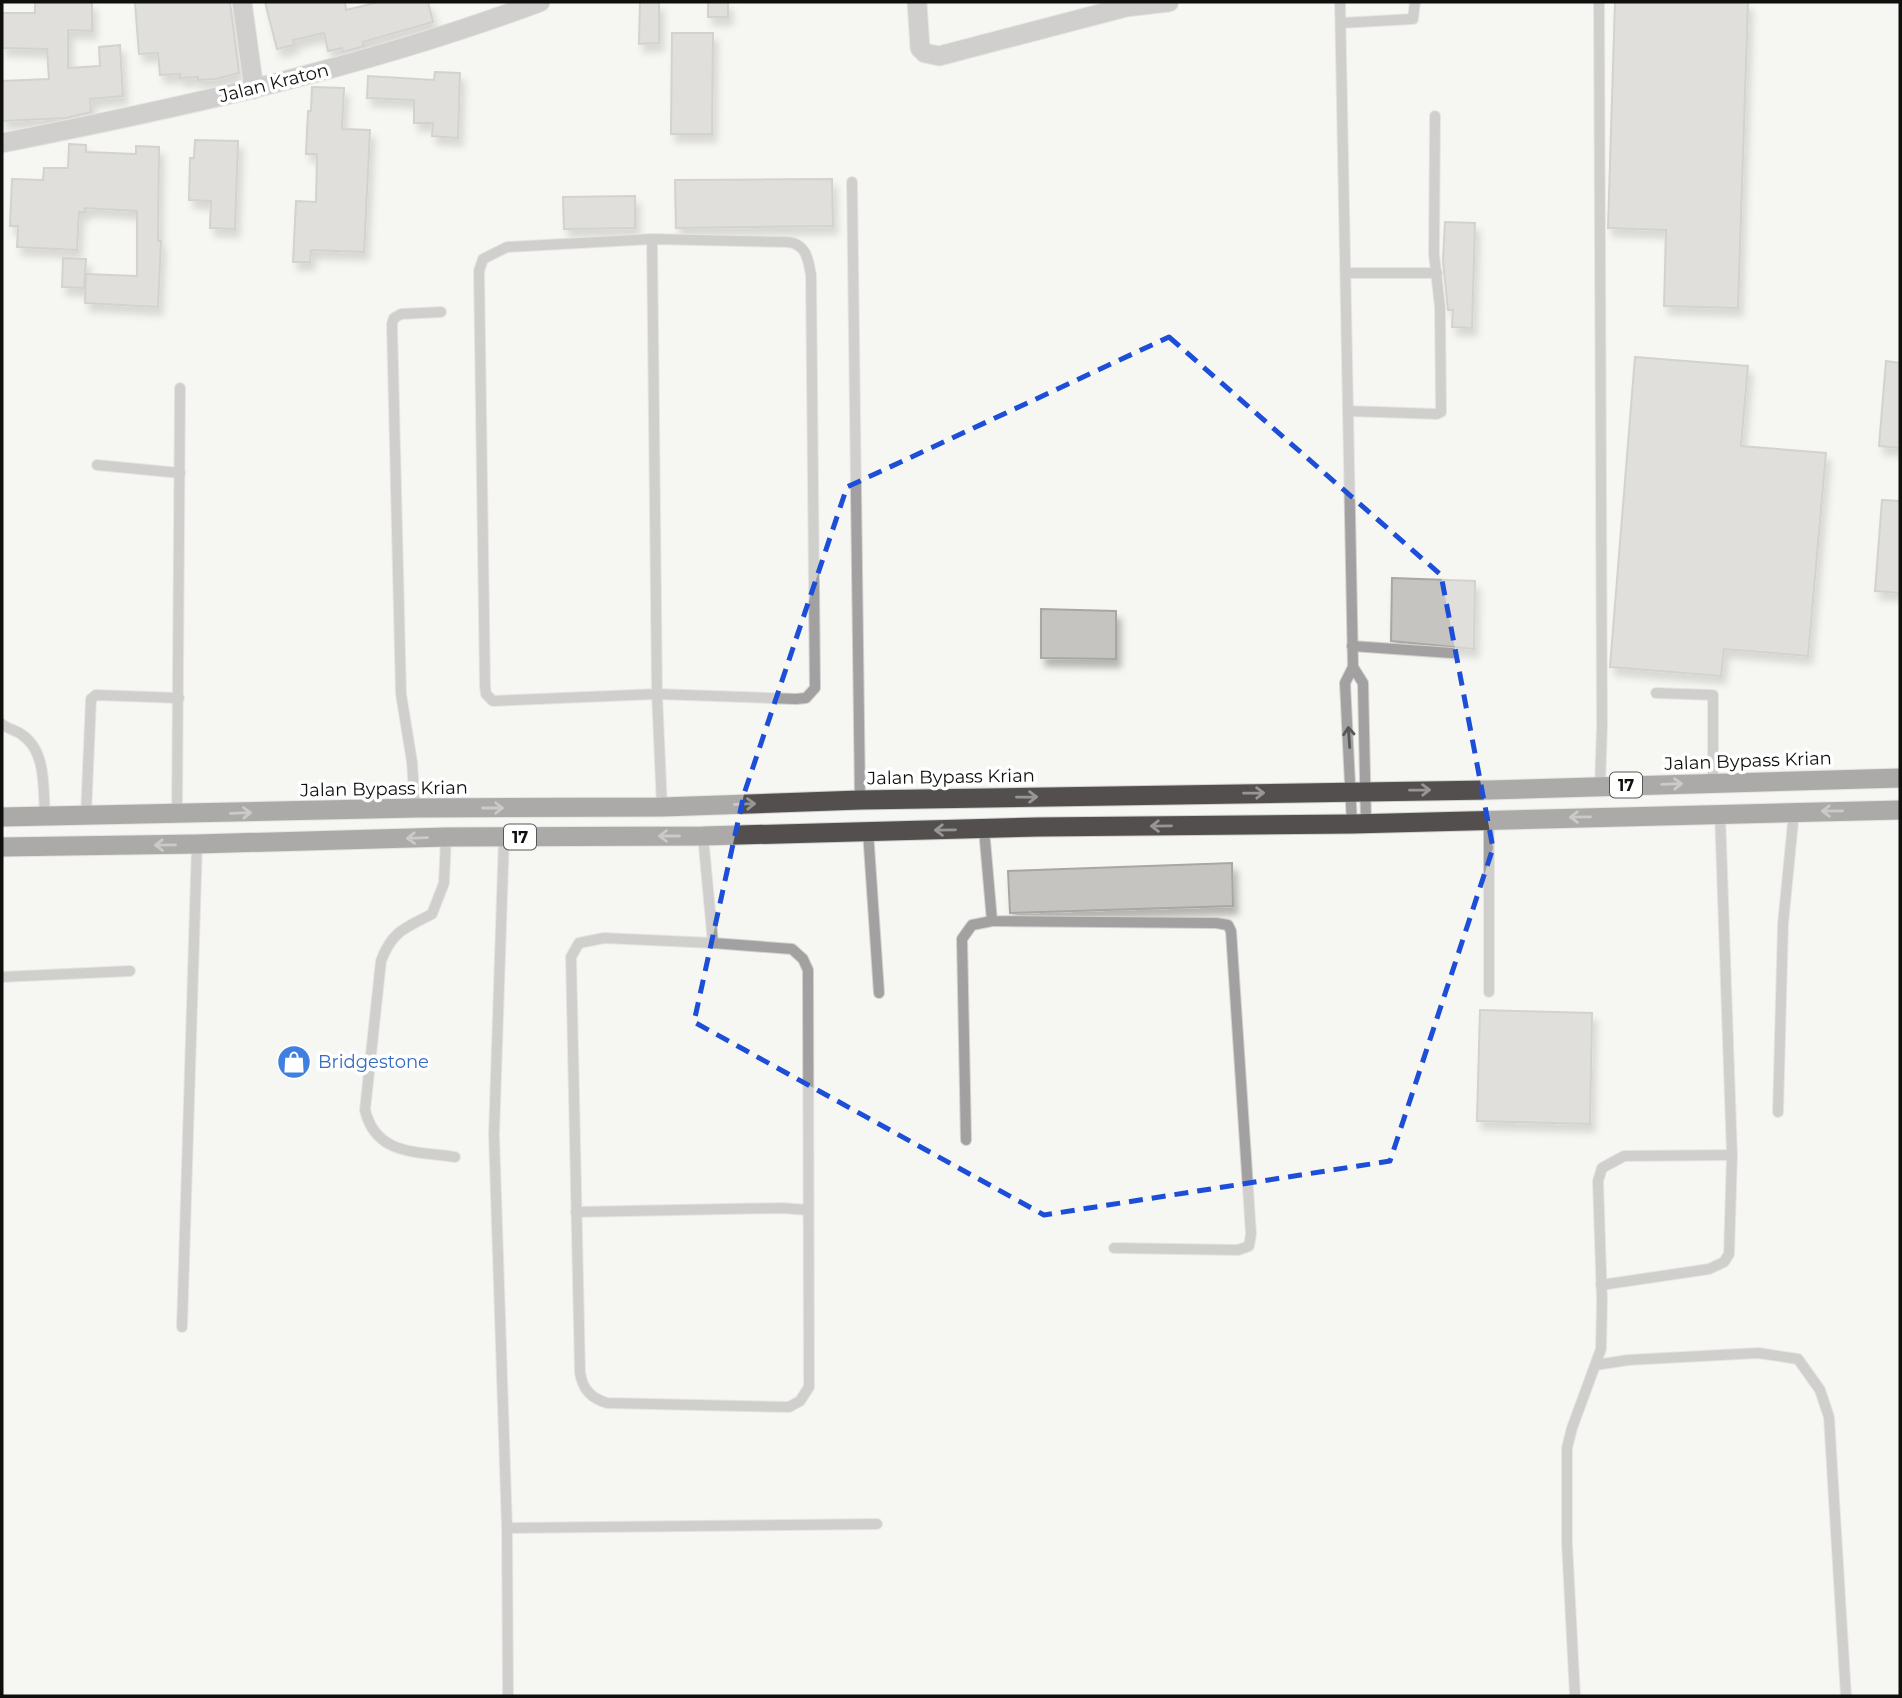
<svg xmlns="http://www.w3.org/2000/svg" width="1902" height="1698" font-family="Montserrat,sans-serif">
<defs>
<filter id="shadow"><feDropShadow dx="4.5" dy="8" stdDeviation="3.5" flood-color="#0004"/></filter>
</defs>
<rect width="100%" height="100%" fill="#f6f6f2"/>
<!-- building -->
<g fill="#c5c4c1" stroke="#a8a7a4" stroke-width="2" filter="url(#shadow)">
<polygon points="35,2 92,2 92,31 68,30 68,68 100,66 99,47 120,45 123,96 90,99 91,112 66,118 2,121 2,81 49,79 47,49 2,48 2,13 35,13"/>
<polygon points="135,2 230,2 239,73 216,79 198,80 198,77 180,78 180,74 160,75 158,53 139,54"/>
<polygon points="265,2 345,2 346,10 379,2 428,2 433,22 363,42 364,46 343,52 342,48 328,51 324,33 293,40 294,45 277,49"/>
<polygon points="640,2 659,2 659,43 639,44"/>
<rect x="708" y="2" width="20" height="15"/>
<polygon points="1615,2 1748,2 1738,308 1664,306 1666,230 1608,228"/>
<polygon points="672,33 713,33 712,134 671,134"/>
<polygon points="435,72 460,73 458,138 432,136 433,123 414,123 414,100 367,98 368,76 434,80"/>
<polygon points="312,87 344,88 342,129 370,130 364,252 311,250 310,262 293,262 296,201 316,202 317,154 306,154 308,111 311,111"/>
<polygon points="195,140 238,141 235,229 210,228 211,201 189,200 190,158 194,158"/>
<polygon points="69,144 86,145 86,152 136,154 136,146 159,147 158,241 161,241 158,307 85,303 86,274 137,276 137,211 85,208 85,212 79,212 77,250 17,247 18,226 10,226 12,179 43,180 44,168 68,168"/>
<polygon points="832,179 833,226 676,228 675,180"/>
<polygon points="635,196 635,228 564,229 563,197"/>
<polygon points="1445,222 1475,223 1472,328 1452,327 1453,310 1448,310 1443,261"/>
<polygon points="63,258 86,259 84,288 62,287"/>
<polygon points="1635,357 1748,366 1741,446 1826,453 1808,656 1724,649 1721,676 1610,667"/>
<polygon points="1886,361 1900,363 1900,448 1879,446"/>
<polygon points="1882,500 1900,501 1900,593 1875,591"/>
<polygon points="1392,578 1475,581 1474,649 1391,641"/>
<polygon points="1041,609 1116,611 1116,659 1041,658"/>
<polygon points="1232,863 1233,906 1010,913 1008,871"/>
<polygon points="1480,1010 1592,1013 1590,1124 1477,1121"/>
</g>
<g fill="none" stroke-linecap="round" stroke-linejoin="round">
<!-- service casing -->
<g stroke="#d1d1ce" stroke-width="12">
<g id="service">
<polyline points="1340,2 1353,667 1345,683 1352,824"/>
<polyline points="1599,2 1602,726 1600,786"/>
<polyline points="1341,23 1413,19 1415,2"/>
<polyline points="852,182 860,800"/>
<path d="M652 239 789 242C807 245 808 260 811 275L815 688 806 698 796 699 657 694 493 701 486 694 485 686 479 271 483 259 507 247Z"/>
<polyline points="652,239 657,694 662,807"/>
<polyline points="1346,273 1437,273"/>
<polyline points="1348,411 1437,414 1441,412 1440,307 1434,254 1435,116"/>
<polyline points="97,465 180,473"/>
<polyline points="1352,646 1452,653"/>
<polyline points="1353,667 1363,683 1366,823"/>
<polyline points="1656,693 1713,695 1713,782"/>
<path d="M2 724C8 729 15 730 21 734 47 751 43 788 45 816"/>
<polyline points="415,808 412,762 401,694 392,324 394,318 401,314 441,312"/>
<polyline points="177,814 180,388"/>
<polyline points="86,815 91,699 96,695 179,698"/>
<polyline points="984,829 992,921 1216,923 1228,925 1231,931 1251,1234 1249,1246 1238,1250 1114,1248"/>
<polyline points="868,831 879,993"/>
<path d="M703 836 713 943 604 938 579 943 571 957 580 1373C583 1390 591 1398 607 1403L789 1407 800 1401 809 1387 808 970 803 959 792 949 713 943"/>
<path d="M446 837 444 883 432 914C405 928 392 931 381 961L365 1110C376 1156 417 1151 455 1157"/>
<polyline points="504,837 494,1135 507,1528 508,1696"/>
<polyline points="2,977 130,971"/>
<polyline points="1489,992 1489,820"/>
<polyline points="1778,1112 1783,924 1794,812"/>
<polyline points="966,1140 962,939 972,925 992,921"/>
<polyline points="576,1212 783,1208 807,1210"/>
<polyline points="1601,1285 1709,1269 1724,1262 1729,1254 1732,1155 1720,814"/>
<polyline points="182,1327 197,844"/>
<polyline points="1596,1365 1628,1360 1758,1353 1798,1359 1820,1390 1829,1417 1846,1696"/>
<polyline points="507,1528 877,1524"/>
<polyline points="1575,1696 1567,1544 1567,1448 1572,1428 1601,1349 1602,1301 1598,1181 1602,1168 1624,1156 1732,1155"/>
</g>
</g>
<!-- minor casing -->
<g stroke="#d1d1ce" stroke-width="21">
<g id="minor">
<polyline points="242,2 254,89"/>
<polyline points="917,2 920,48 925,53 939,56 1126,7 1169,2"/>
</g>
</g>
<!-- tertiary casing -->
<g stroke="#d1d1ce" stroke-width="21">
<path id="tertiary" d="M2 143C184 107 366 67 540 2"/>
</g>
<!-- trunk casing -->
<g stroke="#d1d1ce" stroke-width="21">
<g id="trunk">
<polyline points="2,817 415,808 662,807 860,800 1489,790 1900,778"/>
<polyline points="2,847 197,844 446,837 703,836 1038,827 1352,824 1900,810"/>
</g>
</g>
<!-- service -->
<use href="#service" stroke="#a2a0a0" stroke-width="10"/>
<!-- minor -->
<use href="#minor" stroke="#a2a0a0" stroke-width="19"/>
<!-- tertiary -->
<use href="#tertiary" stroke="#a2a0a0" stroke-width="19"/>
<!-- trunk -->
<use href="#trunk" stroke="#524f4e" stroke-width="19"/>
</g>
<!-- one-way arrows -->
<defs><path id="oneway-shaft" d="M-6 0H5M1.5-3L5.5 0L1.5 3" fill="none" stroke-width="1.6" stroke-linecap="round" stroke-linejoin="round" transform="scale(1.75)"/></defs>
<use stroke="#585857" href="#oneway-shaft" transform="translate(1349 737) rotate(-94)"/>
<g stroke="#979595">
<use href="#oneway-shaft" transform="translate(1672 784) rotate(-2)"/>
<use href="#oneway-shaft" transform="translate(1420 790) rotate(-1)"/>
<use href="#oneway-shaft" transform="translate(1254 793) rotate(-1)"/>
<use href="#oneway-shaft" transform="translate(1027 797) rotate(-1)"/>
<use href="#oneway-shaft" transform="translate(745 804) rotate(-2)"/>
<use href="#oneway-shaft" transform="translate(493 808)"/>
<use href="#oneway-shaft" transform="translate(1832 811) rotate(179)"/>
<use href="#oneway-shaft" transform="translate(241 813) rotate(-2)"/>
<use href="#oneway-shaft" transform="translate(1580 817) rotate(179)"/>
<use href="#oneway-shaft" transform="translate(1161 826) rotate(179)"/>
<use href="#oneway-shaft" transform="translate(945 830) rotate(179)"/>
<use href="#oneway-shaft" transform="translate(669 836) rotate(180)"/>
<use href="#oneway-shaft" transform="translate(417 838) rotate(178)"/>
<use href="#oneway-shaft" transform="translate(165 845) rotate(179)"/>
</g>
<!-- marked area -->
<path d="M0 0H1902V1698H0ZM1169 337 1441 575 1493 848 1390 1161 1044 1215 694 1022 744 794 847 487Z" fill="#f6f6f2" fill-opacity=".55" fill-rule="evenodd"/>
<path fill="none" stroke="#1d4ed8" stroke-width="5" stroke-dasharray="14 9" stroke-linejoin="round" d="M1169 337 1441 575 1493 848 1390 1161 1044 1215 694 1022 744 794 847 487Z"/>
<!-- icons -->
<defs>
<g id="shop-disc" transform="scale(1.75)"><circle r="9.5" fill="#3f7fe0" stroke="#fff"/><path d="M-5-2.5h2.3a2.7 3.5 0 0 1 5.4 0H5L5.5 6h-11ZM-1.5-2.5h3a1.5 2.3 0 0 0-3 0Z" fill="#fff"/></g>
</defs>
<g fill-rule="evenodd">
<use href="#shop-disc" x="294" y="1062"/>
</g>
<g text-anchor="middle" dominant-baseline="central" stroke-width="7" stroke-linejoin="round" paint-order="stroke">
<!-- shield labels -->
<g fill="#fff" stroke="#575756" stroke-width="2">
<rect x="1610" y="772.5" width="32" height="25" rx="5"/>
<rect x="504" y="824.5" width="32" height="25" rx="5"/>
</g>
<g font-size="16" font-weight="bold" fill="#0f0f0e">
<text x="1626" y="785">17</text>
<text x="520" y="837">17</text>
</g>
<!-- street labels -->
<g font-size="18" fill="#0f0f0e" stroke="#fff">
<text transform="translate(274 83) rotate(-14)">Jalan Kraton</text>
<text transform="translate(1748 761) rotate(-2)">Jalan Bypass Krian</text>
<text transform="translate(951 777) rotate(-1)">Jalan Bypass Krian</text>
<text transform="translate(384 789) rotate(-1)">Jalan Bypass Krian</text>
</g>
<!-- shop labels -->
<g font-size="18" fill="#366cbe" stroke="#fff" text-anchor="start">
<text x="318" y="1062">Bridgestone</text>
</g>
</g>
<!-- border -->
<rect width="1902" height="1698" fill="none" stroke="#0f0f0e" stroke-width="7"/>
</svg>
